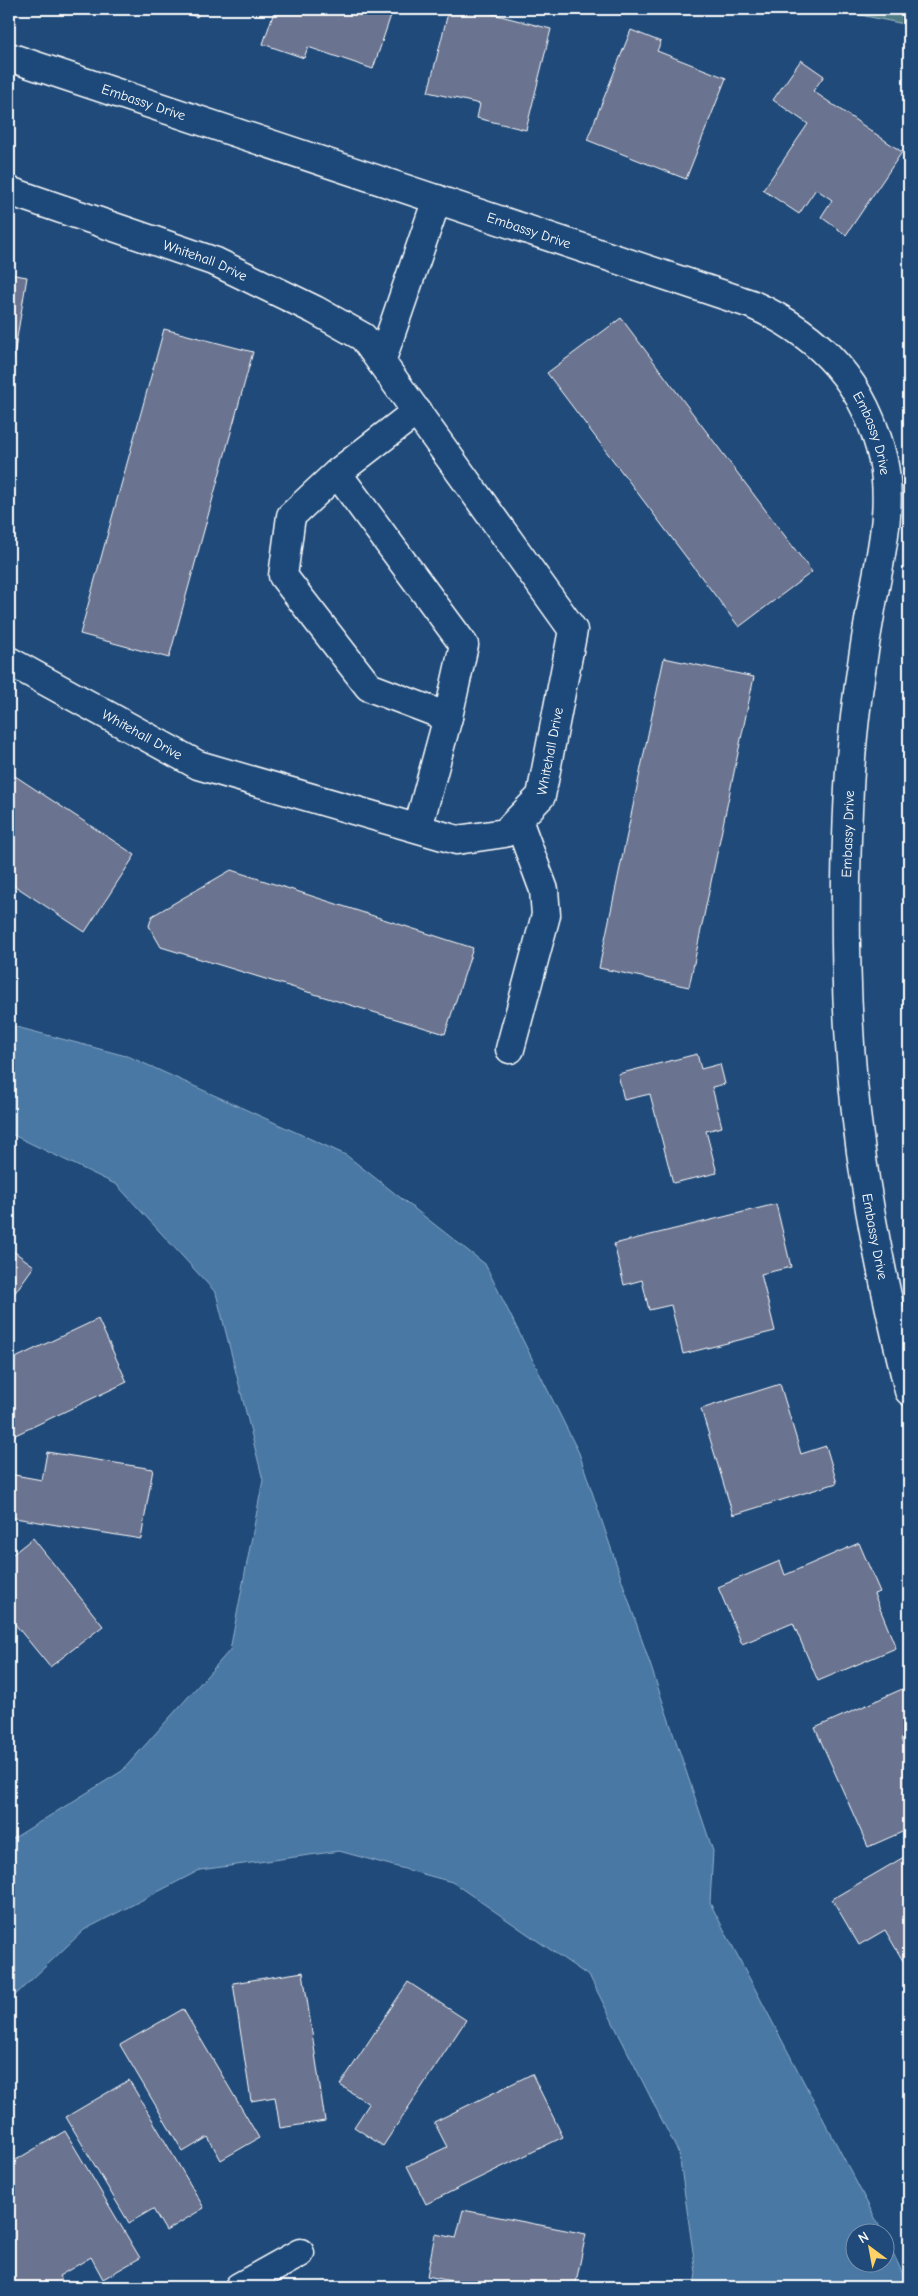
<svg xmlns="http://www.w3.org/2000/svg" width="918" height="2296" font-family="'Comic Neue',sans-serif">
<rect width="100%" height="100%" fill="#1f4a7a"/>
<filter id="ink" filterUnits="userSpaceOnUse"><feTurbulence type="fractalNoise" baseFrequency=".02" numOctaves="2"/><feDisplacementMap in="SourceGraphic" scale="10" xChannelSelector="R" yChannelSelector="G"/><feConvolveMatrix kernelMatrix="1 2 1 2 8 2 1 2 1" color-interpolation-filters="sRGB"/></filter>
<g filter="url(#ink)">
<!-- green -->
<polygon fill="#4f7c85" stroke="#a7bec2" points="836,9 909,9 909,25 846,12"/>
<!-- water -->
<polygon fill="#4978a5" stroke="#92aec9" points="9,1025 130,1057 346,1155 485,1264 579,1453 713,1851 710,1903 883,2233 856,2234 856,2264 886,2264 886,2238 909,2287 694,2287 696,2273 679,2154 590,1977 452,1882 339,1851 200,1870 84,1930 9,2001 9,1841 122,1771 230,1650 263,1480 216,1293 117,1185 9,1133"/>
<!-- building -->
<g fill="#6b738f" stroke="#fff">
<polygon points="173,9 200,9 197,17"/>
<polygon points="275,9 393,9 373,69 308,47 304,58 263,44"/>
<polygon points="449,9 486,9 485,12 551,29 526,130 477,118 480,104 428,92"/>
<polygon points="631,30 661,42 657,51 726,78 686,179 587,140"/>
<polygon points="801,60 824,76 813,91 902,152 846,235 821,217 832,200 816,189 799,214 763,190 808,124 773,100"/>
<polygon points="9,274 27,277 12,368 9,367"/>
<polygon points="621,318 812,572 739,627 547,373"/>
<polygon points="164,329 253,352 169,658 80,634"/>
<polygon points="664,658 754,677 689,987 599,968"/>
<polygon points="9,772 135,855 85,932 9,882"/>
<polygon points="231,870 473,948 445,1034 161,947 149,926 152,916"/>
<polygon points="697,1054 701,1069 720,1064 725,1084 712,1087 722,1127 706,1131 717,1173 673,1183 650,1094 624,1100 618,1074"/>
<polygon points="776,1204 791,1267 761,1274 775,1331 683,1354 671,1305 649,1310 642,1280 624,1285 614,1244"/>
<polygon points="9,1248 34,1266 9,1301"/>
<polygon points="98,1319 127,1382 9,1438 9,1361"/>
<polygon points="780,1384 801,1454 826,1446 837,1483 733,1515 701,1409"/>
<polygon points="47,1452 153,1469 141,1539 9,1517 9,1474 42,1480"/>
<polygon points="33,1538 103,1626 50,1667 9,1617 9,1557"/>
<polygon points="859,1543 880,1592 874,1594 896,1648 818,1681 793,1623 742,1644 718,1587 780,1561 785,1575"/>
<polygon points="909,1686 909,1736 901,1739 909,1758 909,1829 868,1847 815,1728"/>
<polygon points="909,1854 909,1971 885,1930 859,1945 832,1899"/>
<polygon points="303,1972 325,2121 280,2128 275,2097 251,2101 233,1983"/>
<polygon points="408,1982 466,2020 383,2146 354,2127 369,2104 340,2085"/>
<polygon points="183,2009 259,2138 221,2160 208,2137 183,2152 120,2045"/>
<polygon points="532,2074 563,2137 426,2204 407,2166 447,2147 434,2122"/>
<polygon points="129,2080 204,2208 166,2231 153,2209 129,2223 66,2117"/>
<polygon points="65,2131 140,2258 103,2279 91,2257 59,2276 66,2287 9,2287 9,2164"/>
<polygon points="463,2210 586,2234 575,2287 480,2287 427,2276 435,2234 456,2238"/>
</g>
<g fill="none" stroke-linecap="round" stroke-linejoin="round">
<!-- minor casing -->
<g stroke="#fff" stroke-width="31">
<g id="minor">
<path id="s1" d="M9 57 751 304C821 335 866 384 883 460 894 511 878 565 870 615 860 672 852 730 849 788 843 909 844 1032 861 1152 872 1233 890 1312 909 1391"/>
<path id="s2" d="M9 191 216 262 315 310 363 337 381 362"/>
<polyline points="337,473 464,645 448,717 369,687 283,576 291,516 337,473 417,411"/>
<path id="s3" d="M9 661 198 765 457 840 505 833 541 796 573 630 381 362 437 199"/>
<polyline points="418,828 448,717"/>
<polyline points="510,1049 546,915 544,890 518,820"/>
<polyline points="239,2287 300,2253"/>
</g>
</g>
<!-- minor -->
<use href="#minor" stroke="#1f4a7a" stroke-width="28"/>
</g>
</g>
<g text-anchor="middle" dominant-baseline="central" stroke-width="4.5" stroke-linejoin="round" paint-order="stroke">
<!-- street labels -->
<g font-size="14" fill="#fff" stroke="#1f4a7a">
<text stroke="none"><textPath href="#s1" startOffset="142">Embassy Drive</textPath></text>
<text stroke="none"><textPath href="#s1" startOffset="548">Embassy Drive</textPath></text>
<text stroke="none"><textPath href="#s2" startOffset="208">Whitehall Drive</textPath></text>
<text stroke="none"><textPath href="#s1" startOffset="966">Embassy Drive</textPath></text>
<text stroke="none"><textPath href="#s3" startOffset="152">Whitehall Drive</textPath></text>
<text stroke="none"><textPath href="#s3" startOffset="631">Whitehall Drive</textPath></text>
<text transform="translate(848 834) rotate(-88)">Embassy Drive</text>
<text stroke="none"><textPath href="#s1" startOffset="1776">Embassy Drive</textPath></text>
</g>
</g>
<!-- margin -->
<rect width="918" height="2296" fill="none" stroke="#1f4a7a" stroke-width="30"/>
<rect x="15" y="15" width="888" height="2266" fill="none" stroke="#fff" stroke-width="2" filter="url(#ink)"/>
<!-- north arrow -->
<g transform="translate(870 2248) rotate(328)"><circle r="24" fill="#1f4a7a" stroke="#7992af"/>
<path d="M0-4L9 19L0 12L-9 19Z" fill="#ffd166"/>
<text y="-8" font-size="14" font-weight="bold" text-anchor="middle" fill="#ffffff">N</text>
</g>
</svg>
